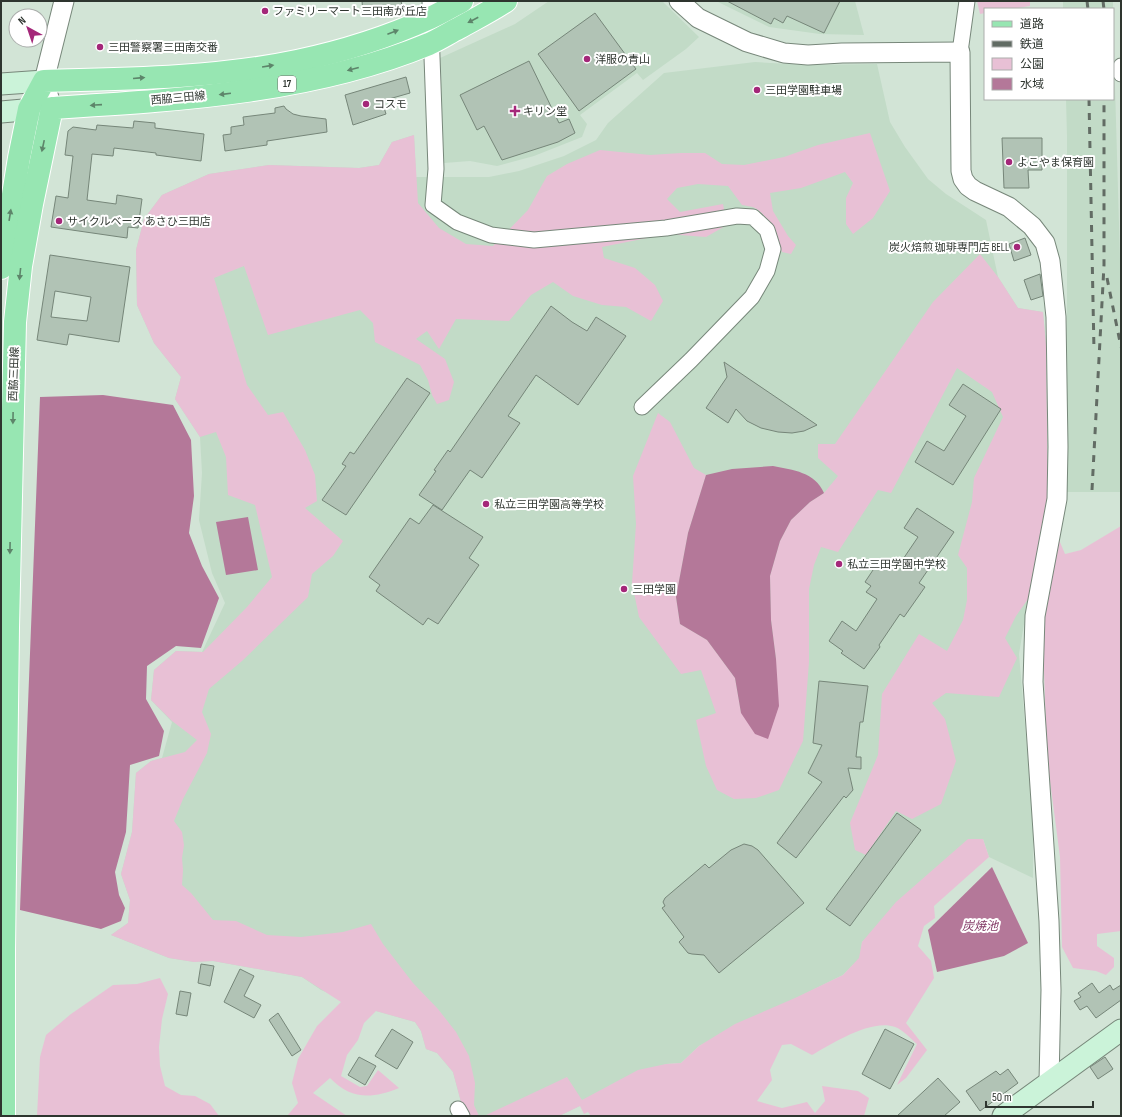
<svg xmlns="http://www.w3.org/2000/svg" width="1122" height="1117" font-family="'Sofia Sans Condensed','Noto Sans JP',sans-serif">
<rect width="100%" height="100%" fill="#d2e4d6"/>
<!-- built -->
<g fill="#c2dbc7">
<polygon points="549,1 662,1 699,37 686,49 643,80 637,73 580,115 587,124 582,137 534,156 497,166 470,161 444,163 440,58 515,24"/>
<polygon points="716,1 855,1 864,35 820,34 769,27"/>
<rect x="1063" y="1" width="50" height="8"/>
<polygon points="1113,18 1121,293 1121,492 1067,492 1067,136 1066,99 1113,99"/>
<polygon points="755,62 806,65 877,64 890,122 905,147 928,179 946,194 986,220 998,277 1018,308 1043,312 1046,345 1048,513 1032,576 1019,654 1033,819 1033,878 989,857 983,839 862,942 860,958 843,975 699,1046 681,1063 666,1064 559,1116 468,1116 461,1102 453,1072 437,1053 426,1049 421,1031 415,1022 376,1011 321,990 302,977 213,961 194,962 169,958 111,935 128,923 130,900 121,874 132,832 136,773 151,761 162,758 172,722 151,700 154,670 176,651 202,652 225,603 212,573 199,520 202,473 200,437 175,399 181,377 154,343 137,305 136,250 144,219 162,195 209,174 269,165 359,168 379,165 392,142 414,135 416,177 489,177 519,171 564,156 596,140 608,123 664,73"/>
</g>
<!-- green -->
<g fill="#e8c0d5">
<polygon points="977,1 1030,1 1030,6 1011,9 985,9 985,13 980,14"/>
<path d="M870 133 890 191 873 218 853 234 846 224V198L853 183 845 172 801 188 770 193 773 211 788 236 796 245 791 254 782 252C777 236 770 217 755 208 751 206 746 206 742 205L728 186 698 184 677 188 667 199 680 212 723 204 727 225 706 237 667 234 602 247 604 258 635 268 655 285 663 301 651 321 626 307 602 305 573 296 553 282 531 295 509 321 456 319 439 349 427 331 416 339 445 359 454 382 449 400 437 404 432 395 428 380 420 365 375 342 373 323 360 310 268 335 244 266 214 278 247 385 268 415 283 412 305 450 315 475 317 501 305 508 343 541 333 556 312 574 308 597 242 661 209 689 202 712 211 734 207 753 183 799 174 821 182 832 184 845 182 858 183 870 182 885 191 893 213 920 236 921 267 935 301 937 343 932 371 924 383 944 413 983 438 1009 456 1032 469 1056 475 1083 474 1105 479 1116H468L461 1102 453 1072 437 1053 426 1049 421 1031 415 1022 376 1011 364 1023 358 1040 347 1055 341 1076 360 1087 367 1086 378 1070 399 1088C372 1099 351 1100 330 1078L313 1093 347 1116H287L298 1103 292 1083 298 1059 317 1026 341 1002 302 977 213 961 194 962 169 958 111 935 128 923 130 900 121 874 132 832 136 773 151 761 185 752 197 740 172 721 151 700 154 670 176 651 203 652 247 607 272 577 255 505 228 495 226 457 216 432 200 437 175 399 181 377 154 343 137 305 136 250 144 219 162 195 209 174 269 165 359 168 379 165 392 142 414 135 418 203 439 228 466 244 493 246 528 210 547 176 567 164 600 150 650 155 681 153H705L722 164 744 165 784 157 818 145Z"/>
<polygon points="980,254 998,277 1018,308 1043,312 1046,345 1048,514 1065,554 1081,550 1121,526 1121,931 1097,934 1097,946 1114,958 1114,967 1106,975 1096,971 1073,968 1062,947 1060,857 1047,758 1044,671 1043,615 1028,599 1016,616 1005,638 1017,658 999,697 946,693 932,703 945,719 956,761 941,804 912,819 896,811 866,855 855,850 850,823 878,755 882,694 919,634 947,651 963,620 967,600 967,568 958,555 972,502 974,478 1003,417 992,392 957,368 891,493 878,490 838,552 821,547 814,565 809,589 809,662 803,741 779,790 756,798 734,799 717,790 706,766 696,720 716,713 701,670 681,674 639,617 632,583 636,524 633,476 658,413 670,422 694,468 706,475 688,533 676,597 680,624 707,640 735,678 741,713 776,659 771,620 770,576 780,541 791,520 810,502 824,493 838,476 818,458 818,444 835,444 933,302"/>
<path d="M968 839H983L989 857 934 906 935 918 924 926 918 946 931 961 934 978 906 1023 927 1050 906 1078 897 1085 917 1044C910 1038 902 1029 895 1027 872 1018 831 1044 812 1055L791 1044 782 1045 770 1070 772 1080 757 1101 782 1108 807 1102 815 1113 825 1101 822 1086 858 1091 869 1098 864 1116H591L588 1112 584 1114 580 1106 559 1116H484L567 1077 582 1100 638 1070 666 1064 681 1063 699 1046 735 1024 795 998 843 975 859 958 862 942 896 902Z"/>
<polygon points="160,978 168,994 162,1019 159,1047 160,1066 165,1086 181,1095 195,1096 210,1104 219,1116 37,1116 40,1057 46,1035 71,1014 113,985 137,984"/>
</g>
<!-- water -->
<g fill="#b47899">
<polygon points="103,395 173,405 191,440 194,496 189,533 202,566 219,598 201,648 176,646 147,666 146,699 164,731 159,756 130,765 126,832 115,872 119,895 125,908 121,921 101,929 20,910 40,397"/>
<path d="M773 466C793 470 815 472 824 493L810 502 791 520 780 541 770 576 771 620 776 659 779 706 768 739 755 734 741 713 735 678 707 640 680 624 676 597 688 533 706 475 732 469Z"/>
<polygon points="248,517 258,570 226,575 216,522"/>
<polygon points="992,867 1028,943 1004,956 937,972 928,930"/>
</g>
<!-- building -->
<g fill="#b1c3b5" stroke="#768679" fill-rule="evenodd">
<polygon points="362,1 401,1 402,6 363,14"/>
<polygon points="727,1 840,1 824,33 787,16 783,23 774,18 771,24"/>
<polygon points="595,13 636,69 579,111 538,54"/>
<polygon points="529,61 559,123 569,119 575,133 558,142 502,160 484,126 477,130 460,95"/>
<polygon points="406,77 410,93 382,101 386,114 353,125 345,95"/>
<polygon points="284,106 286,109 293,114 301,116 326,119 327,132 267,141 267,145 225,151 223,135 231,134 231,127 244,125 243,117 275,113 275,108"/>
<polygon points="134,121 155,123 155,128 204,134 201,161 156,155 156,153 114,148 113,156 92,154 87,200 116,204 117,195 142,199 138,228 128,227 127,238 51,227 56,196 68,198 73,156 65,155 68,131 73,127 96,130 97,125 133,128"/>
<polygon points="1002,138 1042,138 1042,170 1028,170 1029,188 1004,188"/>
<polygon points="1025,238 1031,255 1014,261 1009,244"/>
<path d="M50 255 130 267 119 342 69 334 67 345 37 340ZM55 291 91 297 87 321 51 317Z"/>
<polygon points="1040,274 1043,296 1031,300 1024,280"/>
<polygon points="551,306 572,322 587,331 596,317 626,336 578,405 536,375 508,416 520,423 482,478 470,470 442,510 419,495 436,471 434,470 448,450 450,452"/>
<polygon points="724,362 817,425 804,431 792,433 778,432 761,428 747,421 736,409 728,423 706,408 727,377"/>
<polygon points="407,378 430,393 346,515 322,500 346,466 342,464 350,452 354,454"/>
<polygon points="963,384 1001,409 953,485 915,462 927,441 944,451 966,416 949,405"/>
<polygon points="433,505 483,537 469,558 479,565 438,624 428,618 423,625 376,591 380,585 369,577 410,518 419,524"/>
<polygon points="917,508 954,532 919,583 925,587 904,617 900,614 879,645 880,647 864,669 841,653 843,651 829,641 842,621 856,631 877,599 866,592 871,586 865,582 877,564 882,568 886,561 897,568 918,537 904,528"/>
<polygon points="819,681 868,686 863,722 860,722 856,757 861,757 861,769 848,768 853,790 846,798 844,796 796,858 777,843 822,782 808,773 822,745 813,743"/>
<polygon points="897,813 921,830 850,926 826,909"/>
<polygon points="744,844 752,846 758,850 804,903 719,973 704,955 692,954 688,953 679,942 684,937 662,908 665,906 663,902 665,898 705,864 709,868 731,850"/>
<polygon points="201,964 214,966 210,986 198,983"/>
<polygon points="240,969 254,976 244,996 261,1005 254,1018 224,1002"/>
<polygon points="1092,983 1099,993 1110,985 1113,990 1121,985 1121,1000 1096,1018 1087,1006 1080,1010 1074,1001 1081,997 1078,993"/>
<polygon points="180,991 191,993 187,1016 176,1014"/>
<polygon points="278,1013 301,1050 292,1056 269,1020"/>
<polygon points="392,1029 413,1042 397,1069 375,1056"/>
<polygon points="885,1029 914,1044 890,1089 862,1074"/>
<polygon points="359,1057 376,1066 365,1085 348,1075"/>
<polygon points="1105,1057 1113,1069 1098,1079 1090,1067"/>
<polygon points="1008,1069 1018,1083 980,1111 966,1091 996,1071 1000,1075"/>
<polygon points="938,1078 960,1102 944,1116 897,1116"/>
</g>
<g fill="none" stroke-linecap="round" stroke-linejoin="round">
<!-- minor casing -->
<g stroke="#77877a" stroke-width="17">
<g id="minor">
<polyline points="430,1 436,169 433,205 457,222 491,235 534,240 666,228 737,216 753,217 767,230 773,249 767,271 752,297 691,360 642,407"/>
<polyline points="960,52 967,1"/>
<polyline points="1121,66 1121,74"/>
<polyline points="458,1109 462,1116"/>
</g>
</g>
<!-- tertiary casing -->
<g stroke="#77877a" stroke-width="21">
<g id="tertiary">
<polyline points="679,1 698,18 747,42 784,53 808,55 842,53 960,52 961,171 963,179 968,186 975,191 1009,207 1032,226 1045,243 1050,261 1056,317 1058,447 1057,499 1035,616 1033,682 1049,921 1051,990 1049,1082"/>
<polyline points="52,108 44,81 64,1"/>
</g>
</g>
<!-- secondary casing -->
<g stroke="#77877a" stroke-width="23">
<g id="secondary">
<polyline points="1,84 44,81"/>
<polyline points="1,112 46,108"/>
<polyline points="1003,1116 1121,1030"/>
</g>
</g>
<!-- primary casing -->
<g stroke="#fff" stroke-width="24">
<g id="primary">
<path d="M1 268 19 158 29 109 44 81C127 79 216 78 297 61 340 52 390 36 430 18 441 13 451 7 462 1"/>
<path d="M4 1116V950L8 627 15 322 21 266 32 204 52 108C178 100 311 93 429 44 440 39 449 33 459 28 475 19 491 11 506 1"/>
</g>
</g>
<!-- minor -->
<use href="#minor" stroke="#fff" stroke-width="15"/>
<!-- tertiary -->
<use href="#tertiary" stroke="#fff" stroke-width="19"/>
<!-- secondary -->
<use href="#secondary" stroke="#cbf3d9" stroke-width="21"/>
<!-- primary -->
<use href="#primary" stroke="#97e6b2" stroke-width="22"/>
<!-- rail -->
<g stroke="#626c64" stroke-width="3" stroke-dasharray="7 7" stroke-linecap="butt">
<polyline points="1087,1 1088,9"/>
<polyline points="1103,1 1104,9"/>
<polyline points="1089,99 1094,351"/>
<polyline points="1107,278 1121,347"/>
<polyline points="1092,490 1104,265 1104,99"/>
</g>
</g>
<!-- one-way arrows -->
<defs><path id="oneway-solid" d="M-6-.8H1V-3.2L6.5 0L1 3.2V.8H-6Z"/></defs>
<g fill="#5d856a">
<use href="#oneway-solid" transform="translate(473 20) rotate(152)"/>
<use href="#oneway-solid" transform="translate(393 32) rotate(-21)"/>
<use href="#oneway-solid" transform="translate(268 66) rotate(-9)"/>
<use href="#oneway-solid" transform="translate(353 69) rotate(165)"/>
<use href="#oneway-solid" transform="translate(139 78) rotate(-5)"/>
<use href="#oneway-solid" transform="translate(225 94) rotate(173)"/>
<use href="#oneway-solid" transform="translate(96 105) rotate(176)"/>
<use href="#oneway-solid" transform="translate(43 146) rotate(102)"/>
<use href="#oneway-solid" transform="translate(10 215) rotate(-81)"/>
<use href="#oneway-solid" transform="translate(20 274) rotate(96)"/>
<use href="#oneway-solid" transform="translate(13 418) rotate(91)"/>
<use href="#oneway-solid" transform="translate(10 548) rotate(91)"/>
</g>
<!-- markers -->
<g fill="#a42779" stroke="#fff" stroke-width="1.5">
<circle cx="265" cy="11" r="4"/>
<circle cx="100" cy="47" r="4"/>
<circle cx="587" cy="59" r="4"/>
<circle cx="757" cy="90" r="4"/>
<circle cx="366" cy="104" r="4"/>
<path d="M513 105h4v4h4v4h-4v4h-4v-4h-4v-4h4z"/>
<circle cx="1009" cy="162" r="4"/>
<circle cx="59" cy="221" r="4"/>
<circle cx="1017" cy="247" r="4"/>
<circle cx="486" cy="504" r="4"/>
<circle cx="839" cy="564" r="4"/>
<circle cx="624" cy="589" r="4"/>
</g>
<g text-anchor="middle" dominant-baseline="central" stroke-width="4" stroke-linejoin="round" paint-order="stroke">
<!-- shield labels -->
<rect fill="#fff" stroke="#6d726d" stroke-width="1" x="278" y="76" width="18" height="16" rx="3"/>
<g font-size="10" font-weight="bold" fill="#2e352f">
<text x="287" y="84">17</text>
</g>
<!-- poi labels -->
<g font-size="11" fill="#2e352f" stroke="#fff" text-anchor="start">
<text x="273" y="11">ファミリーマート三田南が丘店</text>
<text x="108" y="47">三田警察署三田南交番</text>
<text x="595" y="59">洋服の青山</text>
<text x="765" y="90">三田学園駐車場</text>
<text x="374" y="104">コスモ</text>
<text x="523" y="111">キリン堂</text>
<text x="1017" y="162">よこやま保育園</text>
<text x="67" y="221">サイクルベース あさひ三田店</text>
<text x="1009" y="247" text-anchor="end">炭火焙煎 珈琲専門店 BELL</text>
<text x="494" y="504">私立三田学園高等学校</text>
<text x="847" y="564">私立三田学園中学校</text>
<text x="632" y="589">三田学園</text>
</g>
<!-- street labels -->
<g font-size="11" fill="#2e352f" stroke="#fff">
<text transform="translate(178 98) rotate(-5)">西脇三田線</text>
<text transform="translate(14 374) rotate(-88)">西脇三田線</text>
</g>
<!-- water labels -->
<g font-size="12" font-style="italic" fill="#823764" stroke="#fff">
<text x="980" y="926">炭焼池</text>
</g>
</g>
<!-- border -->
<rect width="1122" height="1117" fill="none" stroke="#2e352f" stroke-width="4"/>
<!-- legend -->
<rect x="984" y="8" width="130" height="92" fill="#ffffff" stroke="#abaeac"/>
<rect x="992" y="21" width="20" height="6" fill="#97e6b2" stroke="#abaeac"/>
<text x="1020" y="28" font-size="12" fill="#2e352f">道路</text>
<rect x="992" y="41" width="20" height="6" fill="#626c64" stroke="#abaeac"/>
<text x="1020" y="48" font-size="12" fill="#2e352f">鉄道</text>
<rect x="992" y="58" width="20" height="12" fill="#e8c0d5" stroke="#abaeac"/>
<text x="1020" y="68" font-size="12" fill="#2e352f">公園</text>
<rect x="992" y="78" width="20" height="12" fill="#b47899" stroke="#abaeac"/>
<text x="1020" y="88" font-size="12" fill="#2e352f">水域</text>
<!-- north arrow -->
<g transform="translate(28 28) rotate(320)"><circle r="19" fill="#ffffff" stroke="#abaeac"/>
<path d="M0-3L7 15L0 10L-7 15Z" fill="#a42779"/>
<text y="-6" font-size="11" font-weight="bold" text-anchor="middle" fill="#2e352f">N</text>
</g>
<!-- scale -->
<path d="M986 1101v6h107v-6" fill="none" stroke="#2e352f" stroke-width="2"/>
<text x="992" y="1101" font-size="12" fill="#2e352f" stroke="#ffffff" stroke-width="3" paint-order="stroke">50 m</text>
</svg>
